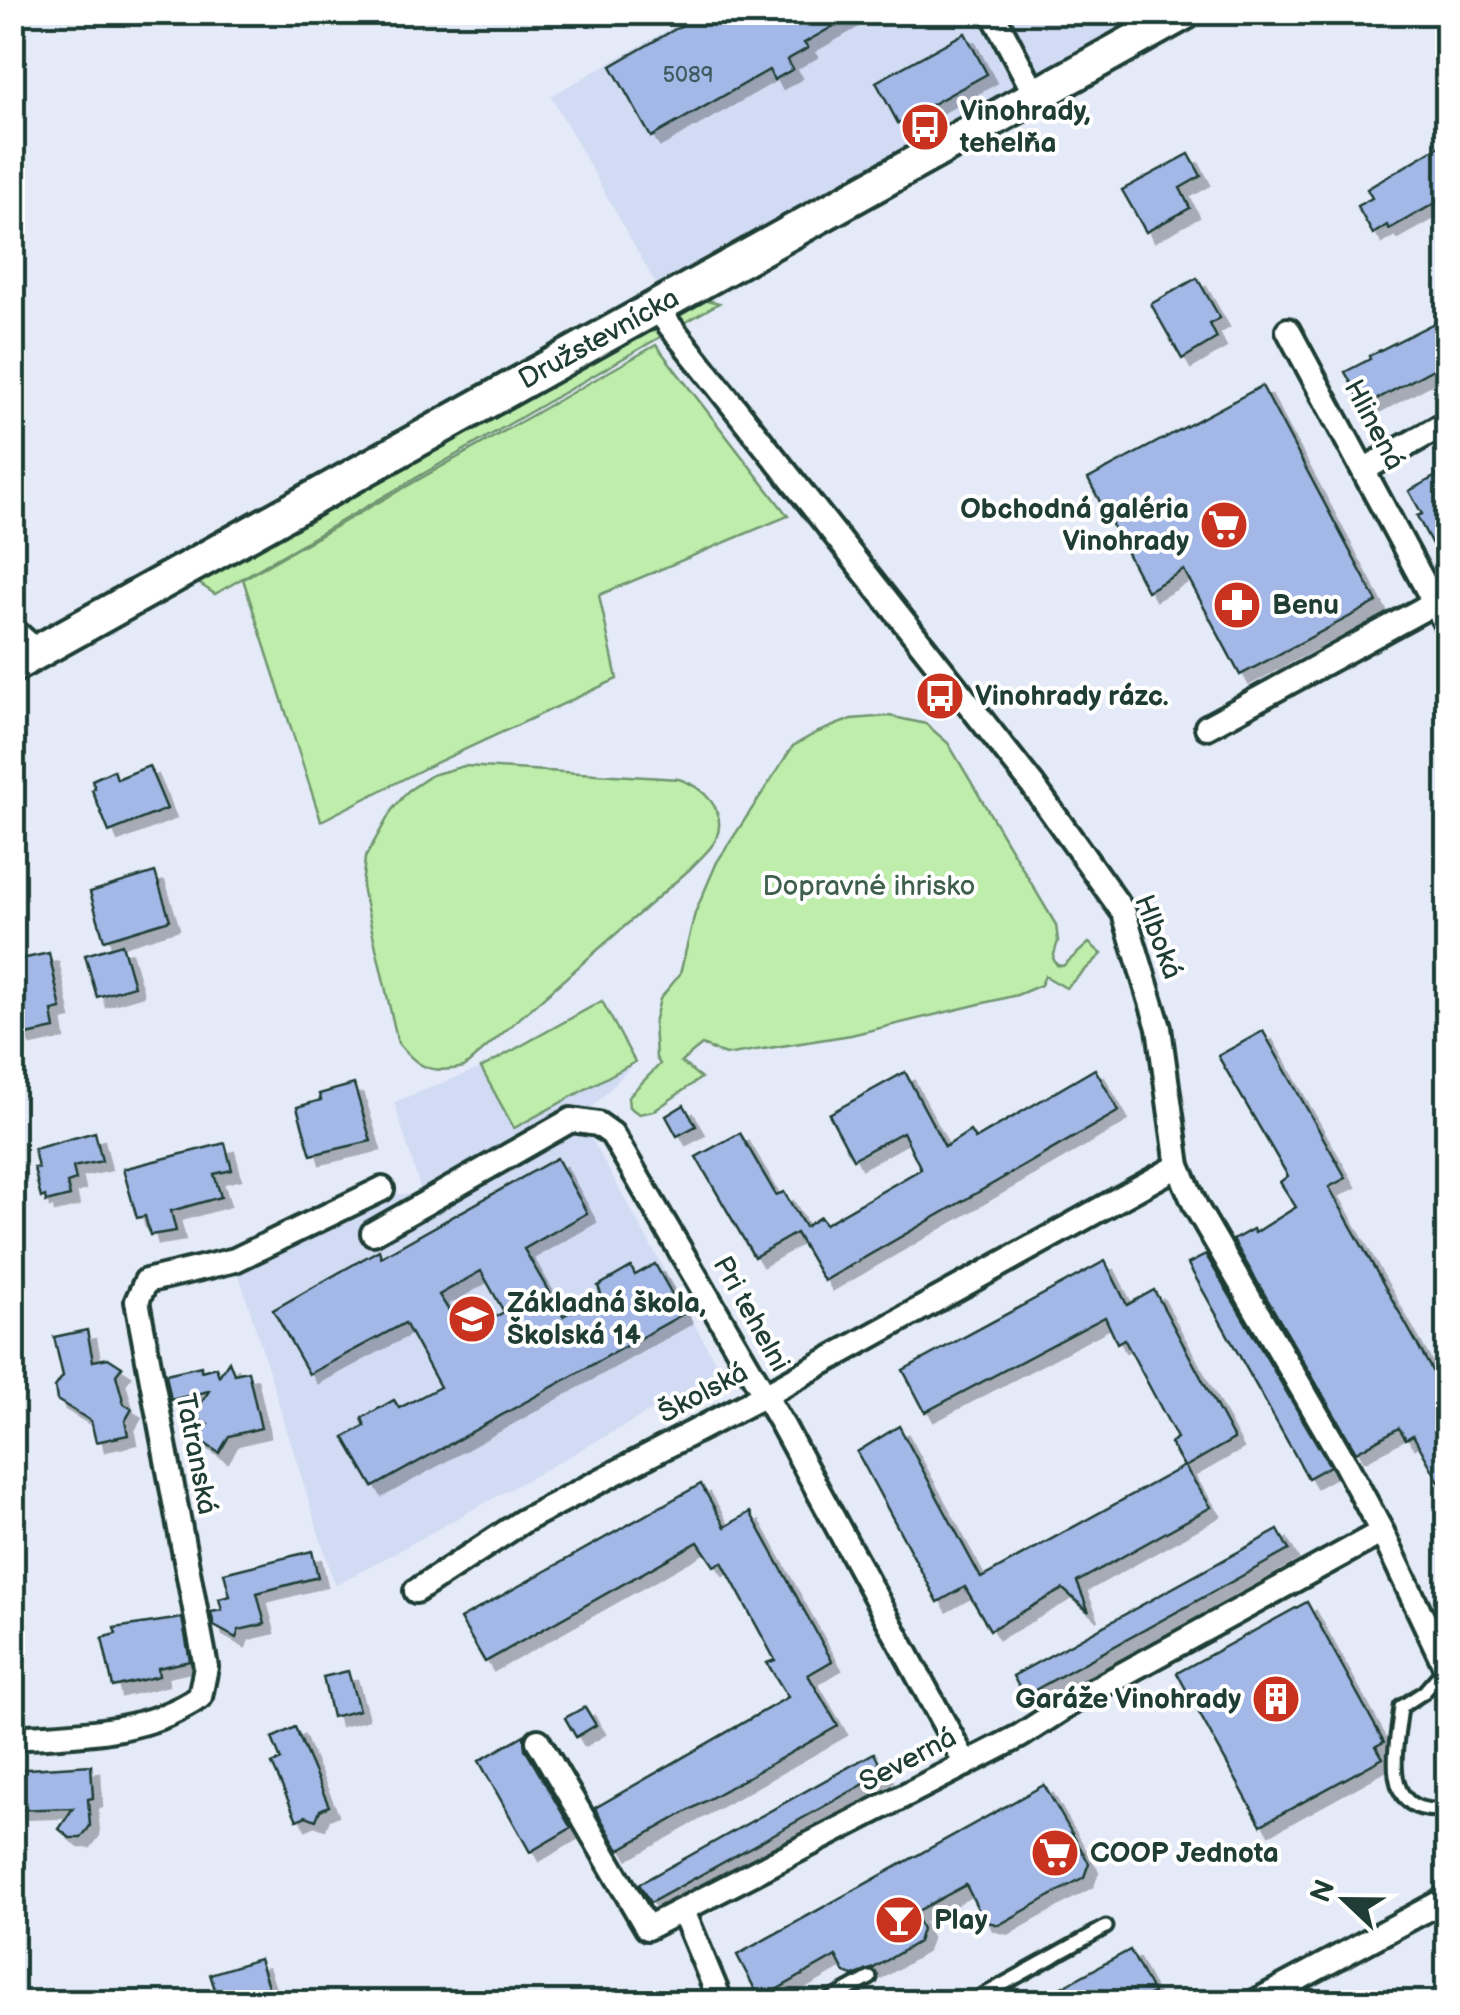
<svg xmlns="http://www.w3.org/2000/svg" width="1460" height="2015" font-family="'Balsamiq Sans',sans-serif">
<defs>
<filter id="shadow"><feDropShadow dx="9" dy="9" stdDeviation="0" flood-color="#0004"/></filter>
</defs>
<rect width="100%" height="100%" fill="#e4eaf8"/>
<filter id="ink" filterUnits="userSpaceOnUse"><feTurbulence type="fractalNoise" baseFrequency=".01" numOctaves="2"/><feDisplacementMap in="SourceGraphic" scale="20" xChannelSelector="R" yChannelSelector="G"/><feConvolveMatrix kernelMatrix="1 2 1 2 8 2 1 2 1" color-interpolation-filters="sRGB"/></filter>
<g filter="url(#ink)">
<!-- built -->
<g fill="#d1dbf3">
<polygon points="698,13 1156,13 658,288 551,96"/>
<polygon points="602,1001 635,1062 581,1120 721,1372 335,1586 236,1265 389,1194 422,1194 394,1102 481,1068"/>
</g>
<!-- green -->
<g fill="#bfedab" stroke="#6f9570" stroke-width="2.5">
<polygon points="658,288 719,303 215,594 168,563"/>
<polygon points="656,345 788,516 599,595 617,679 429,766 321,821 243,579"/>
<polygon points="889,716 926,724 948,743 1056,925 1058,941 1053,958 1057,965 1063,966 1089,943 1102,954 1066,988 1045,976 1041,985 1017,995 851,1035 725,1055 702,1045 681,1062 701,1078 654,1111 639,1114 629,1107 628,1097 660,1064 656,1058 654,1023 660,999 680,974 695,913 717,862 793,746 816,733 851,719"/>
<path d="M464 766 679 779C703 787 728 810 716 839 712 849 698 860 690 869L464 1067C431 1074 419 1069 398 1043L362 887 365 858 392 810 408 791 432 775Z"/>
<polygon points="602,1001 635,1062 514,1128 481,1068"/>
</g>
<!-- building -->
<g fill="#a4b8e7" stroke="#1f3d34" stroke-width="2.5" fill-rule="evenodd" filter="url(#shadow)">
<polygon points="705,12 858,12 804,43 808,48 787,60 793,69 774,80 769,70 651,137 611,66"/>
<polygon points="965,33 987,74 898,123 876,82"/>
<polygon points="1448,141 1448,196 1389,229 1387,225 1373,234 1357,206 1372,198 1367,189"/>
<polygon points="1189,154 1201,176 1180,188 1190,208 1146,232 1122,190"/>
<polygon points="1197,278 1220,318 1210,324 1217,338 1182,359 1151,304"/>
<polygon points="1448,316 1448,361 1364,406 1345,372 1370,359 1369,356"/>
<polygon points="1262,386 1377,602 1240,675 1184,570 1147,591 1088,479"/>
<polygon points="1440,474 1448,487 1448,539 1433,546 1417,516 1422,514 1409,491"/>
<polygon points="149,766 167,809 109,832 92,790 95,788 92,780 114,770 117,779"/>
<polygon points="155,872 170,920 104,940 90,892"/>
<polygon points="122,944 134,986 97,997 85,955"/>
<polygon points="49,953 61,1009 52,1011 55,1029 22,1036 18,1018 12,1019 12,961"/>
<polygon points="1263,1031 1346,1178 1329,1187 1448,1399 1448,1498 1413,1435 1406,1439 1399,1428 1356,1452 1233,1240 1253,1229 1255,1233 1296,1207 1280,1182 1288,1176 1218,1056"/>
<polygon points="1095,1069 1119,1111 824,1281 796,1233 754,1257 696,1157 740,1133 776,1195 784,1192 805,1227 820,1217 825,1224 921,1169 903,1132 853,1159 829,1114 905,1072 945,1147 970,1131 975,1139"/>
<polygon points="354,1084 371,1141 311,1155 297,1107 321,1100 319,1094"/>
<polygon points="684,1105 696,1126 677,1136 666,1116"/>
<polygon points="95,1132 102,1161 73,1167 76,1180 67,1183 70,1196 46,1202 45,1196 41,1198 34,1168 38,1168 34,1149"/>
<polygon points="225,1143 232,1170 214,1174 221,1197 171,1211 176,1231 150,1235 145,1216 137,1218 123,1169"/>
<path d="M557 1158 587 1213 524 1249 563 1316 601 1294 598 1286 631 1267 635 1275 655 1264 683 1314 373 1487 344 1437 365 1426 362 1418 394 1400 399 1408 440 1387 405 1323 309 1374 273 1310 379 1250 381 1257ZM481 1271 504 1312 464 1334 439 1295Z"/>
<polygon points="1206,1255 1330,1466 1308,1478 1188,1264"/>
<polygon points="1105,1261 1127,1305 1154,1290 1234,1439 1185,1467 1211,1507 1077,1582 1089,1612 1063,1589 990,1630 965,1587 938,1602 857,1452 899,1426 981,1578 1184,1466 1170,1443 1177,1438 1145,1378 1124,1339 1117,1343 1105,1317 925,1412 903,1370"/>
<polygon points="87,1330 93,1361 108,1358 122,1367 116,1375 124,1404 132,1409 125,1421 128,1435 96,1442 91,1421 57,1400 55,1387 63,1376 54,1337"/>
<polygon points="229,1361 234,1374 248,1371 261,1428 229,1436 219,1453 198,1439 208,1425 193,1416 209,1391 171,1400 166,1374 201,1366 201,1371 216,1367 219,1376"/>
<polygon points="701,1484 725,1527 750,1512 832,1661 808,1675 838,1726 619,1850 595,1808 788,1697 767,1663 775,1660 722,1562 714,1566 698,1542 485,1662 460,1619"/>
<polygon points="1278,1530 1289,1550 1024,1696 1013,1676"/>
<polygon points="312,1551 318,1577 257,1593 265,1624 239,1630 236,1638 214,1626 211,1612 222,1610 219,1599 230,1596 224,1573"/>
<polygon points="1307,1602 1384,1742 1376,1746 1383,1758 1261,1825 1177,1673"/>
<polygon points="182,1618 190,1661 158,1668 159,1676 113,1687 102,1638 116,1634 114,1628"/>
<polygon points="348,1671 359,1710 332,1717 323,1677"/>
<polygon points="585,1707 596,1725 576,1737 565,1718"/>
<polygon points="295,1727 329,1806 320,1810 316,1820 306,1816 297,1820 272,1764 281,1760 272,1738"/>
<polygon points="524,1735 525,1749 571,1828 530,1852 479,1761"/>
<polygon points="874,1753 884,1773 650,1903 639,1884"/>
<polygon points="91,1765 93,1798 88,1799 90,1826 81,1838 70,1838 59,1829 73,1808 12,1810 12,1770"/>
<polygon points="1044,1785 1089,1863 1084,1877 999,1925 984,1921 966,1885 914,1913 922,1929 918,1942 872,1969 853,1976 845,1973 836,1956 760,1999 737,1955"/>
<polygon points="1130,1950 1153,1993 1136,2002 1034,2002"/>
<polygon points="259,1959 269,1989 219,2002 210,1974"/>
</g>
<g fill="none" stroke-linecap="round" stroke-linejoin="round">
<!-- service casing -->
<g stroke="#1f3d34" stroke-width="19">
<g id="service">
<path d="M1445 1668 1424 1692 1401 1707C1396 1750 1378 1818 1448 1809"/>
<polyline points="826,2002 870,1978"/>
<polyline points="971,2002 1106,1927"/>
</g>
</g>
<!-- minor casing -->
<g stroke="#1f3d34" stroke-width="30">
<g id="minor">
<polyline points="992,12 1036,96"/>
<polyline points="656,308 1032,784 1124,913 1159,1028 1178,1166 1196,1207 1345,1463 1382,1532 1448,1672"/>
<polyline points="1288,330 1448,628"/>
<polyline points="1365,469 1448,422"/>
<polyline points="12,629 38,652"/>
<polyline points="1207,727 1434,603"/>
<polyline points="373,1233 571,1120 598,1124 612,1134 783,1426 966,1764"/>
<polyline points="416,1591 523,1521 763,1396 1178,1166"/>
<path d="M12 1738C76 1734 146 1734 200 1697L206 1667 137 1301 146 1281 235 1260 382 1189"/>
<polyline points="538,1741 647,1928 1020,1736 1076,1700 1382,1532"/>
<polyline points="683,1911 721,2002"/>
<polyline points="1255,2002 1448,1898"/>
</g>
</g>
<!-- secondary casing -->
<g stroke="#1f3d34" stroke-width="40">
<polyline id="secondary" points="12,666 1186,12"/>
</g>
<!-- service -->
<use href="#service" stroke="#fff" stroke-width="11"/>
<!-- minor -->
<use href="#minor" stroke="#fff" stroke-width="22"/>
<!-- secondary -->
<use href="#secondary" stroke="#fff" stroke-width="32"/>
</g>
</g>
<!-- icons -->
<defs>
<g id="bus-disc" transform="scale(2.5)"><circle r="9.5" fill="#c8321e" stroke="#fff"/><path d="M-5-6H5V4H4V6H2V4H-2V6H-4V4H-5ZM-3.5-4V0h7V-4ZM-3.5 1.2v1.5H-2V1.2ZM2 1.2v1.5H3.5V1.2Z" fill="#fff"/></g>
<g id="supermarket-disc" transform="scale(2.5)"><circle r="9.5" fill="#c8321e" stroke="#fff"/><path d="M-6-5.5h2.5l.6 2H6L4.5 2H-2.5L-4.4-4H-6ZM-1.5 3.2a1.3 1.3 0 1 0 .1 0ZM3 3.2a1.3 1.3 0 1 0 .1 0Z" fill="#fff"/></g>
<g id="pharmacy-disc" transform="scale(2.5)"><circle r="9.5" fill="#c8321e" stroke="#fff"/><path d="M-2-6h4v4h4v4h-4v4h-4v-4h-4v-4h4Z" fill="#fff"/></g>
<g id="school-disc" transform="scale(2.5)"><circle r="9.5" fill="#c8321e" stroke="#fff"/><path d="M0-5L7-2L0 1L-7-2ZM-4 1L0 2.5L4 1V4Q0 6-4 4Z" fill="#fff"/></g>
<g id="building-disc" transform="scale(2.5)"><circle r="9.5" fill="#c8321e" stroke="#fff"/><path d="M-4-6H4V6H1V3H-1V6H-4ZM-2.5-4.3h1.7v1.8h-1.7ZM.8-4.3h1.7v1.8H.8ZM-2.5-1h1.7V.8h-1.7ZM.8-1h1.7V.8H.8Z" fill="#fff"/></g>
<g id="bar-disc" transform="scale(2.5)"><circle r="9.5" fill="#c8321e" stroke="#fff"/><path d="M-6-5H6L.8 .8V4.5H3.5V6h-7V4.5H-.8V.8Z" fill="#fff"/></g>
</defs>
<g fill-rule="evenodd">
<use href="#bus-disc" x="925" y="127"/>
<use href="#supermarket-disc" x="1224" y="525"/>
<use href="#pharmacy-disc" x="1237" y="605"/>
<use href="#bus-disc" x="940" y="696"/>
<use href="#school-disc" x="472" y="1319"/>
<use href="#building-disc" x="1276" y="1699"/>
<use href="#supermarket-disc" x="1055" y="1853"/>
<use href="#bar-disc" x="899" y="1920"/>
</g>
<g text-anchor="middle" dominant-baseline="central" stroke-width="8" stroke-linejoin="round" paint-order="stroke">
<!-- number labels -->
<g font-size="22" fill="#405c61">
<text x="688" y="75">5089</text>
</g>
<!-- poi labels -->
<g font-size="28" font-weight="bold" fill="#1f3d34" stroke="#fff" text-anchor="start">
<text x="960" y="111">Vinohrady,<tspan x="960" dy="32">tehelňa</tspan></text>
<text x="1189" y="509" text-anchor="end">Obchodná galéria<tspan x="1189" dy="32">Vinohrady</tspan></text>
<text x="1272" y="605">Benu</text>
<text x="975" y="696">Vinohrady rázc.</text>
<text x="507" y="1303">Základná škola,<tspan x="507" dy="32">Školská 14</tspan></text>
<text x="1241" y="1699" text-anchor="end">Garáže Vinohrady</text>
<text x="1090" y="1853">COOP Jednota</text>
<text x="934" y="1920">Play</text>
</g>
<!-- street labels -->
<g font-size="28" fill="#1f3d34" stroke="#fff">
<text transform="translate(599 339) rotate(-29)">Družstevnícka</text>
<text transform="translate(1374 425) rotate(62)">Hlinená</text>
<text transform="translate(1158 937) rotate(69)">Hlboká</text>
<text transform="translate(751 1314) rotate(61)">Pri tehelni</text>
<text transform="translate(703 1393) rotate(-28)">Školská</text>
<text transform="translate(196 1454) rotate(79)">Tatranská</text>
<text transform="translate(908 1760) rotate(-28)">Severná</text>
</g>
<!-- park labels -->
<g font-size="28" fill="#3f604c" stroke="#fff">
<text x="869" y="886">Dopravné ihrisko</text>
</g>
</g>
<!-- margin -->
<rect width="1460" height="2015" fill="none" stroke="#fff" stroke-width="50"/>
<rect x="25" y="25" width="1410" height="1965" fill="none" stroke="#1f3d34" stroke-width="4" filter="url(#ink)"/>
<!-- north arrow -->
<g transform="translate(1345 1900) rotate(292)" stroke="#ffffff" stroke-width="8" paint-order="stroke">
<path d="M0-8L18 38L0 25L-18 38Z" fill="#1f3d34"/>
<text y="-15" font-size="28" font-weight="bold" text-anchor="middle" fill="#1f3d34">N</text>
</g>
</svg>
